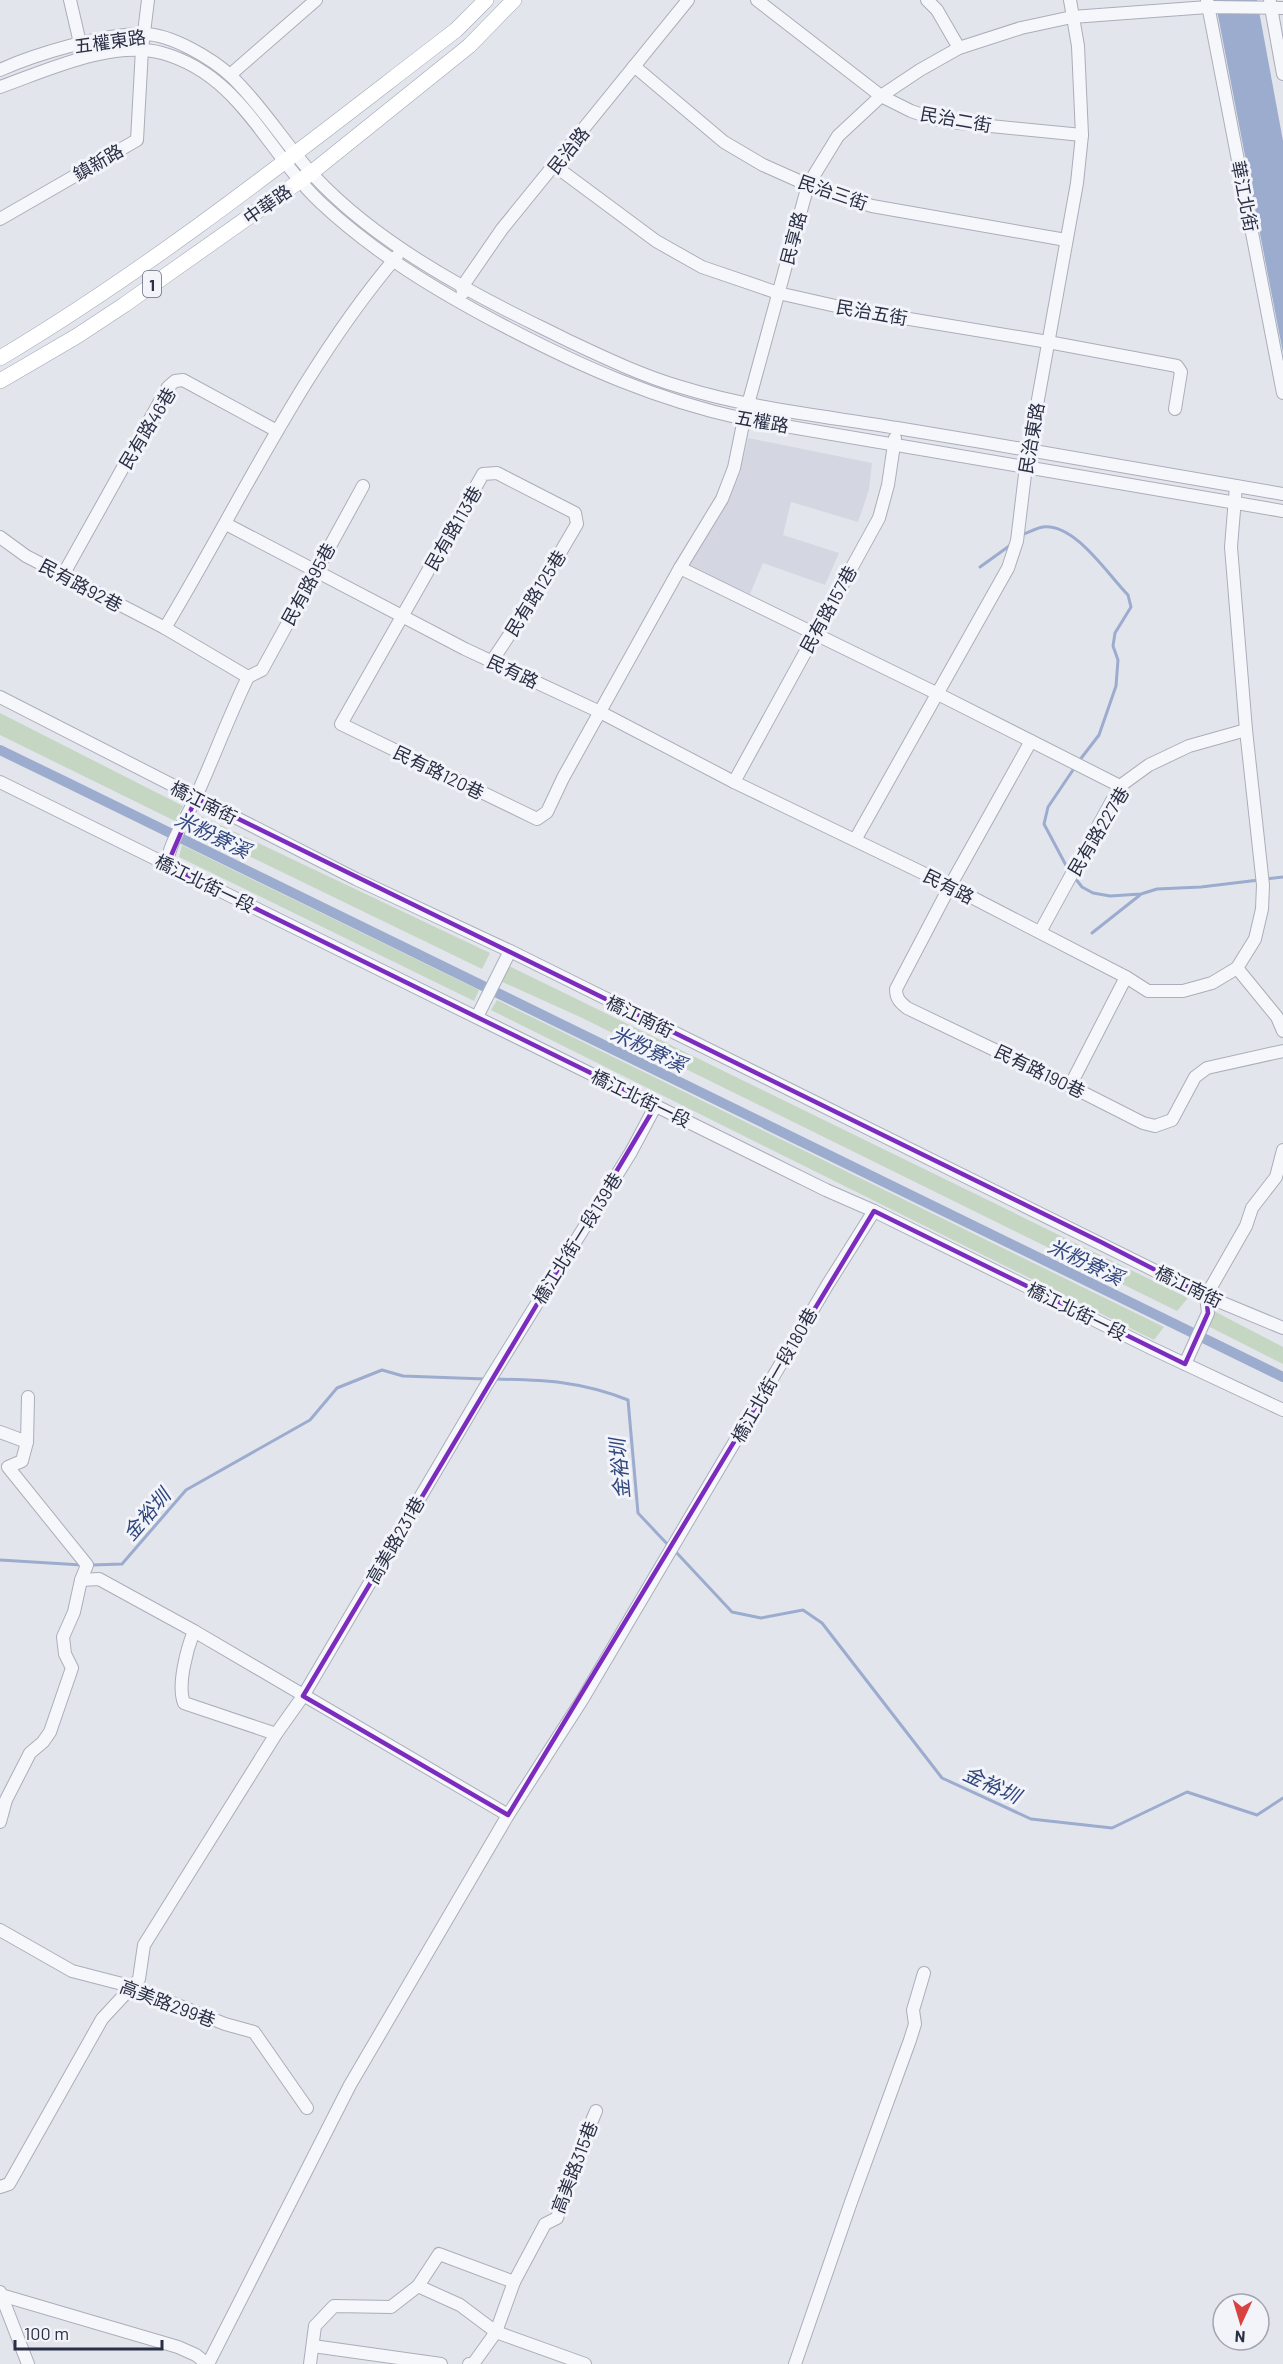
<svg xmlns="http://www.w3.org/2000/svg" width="1283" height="2364" font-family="Barlow,'Noto Sans TC',sans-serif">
<rect width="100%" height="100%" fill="#e3e5ec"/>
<!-- built -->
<polygon fill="#d4d7e1" points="748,438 872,463 869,490 858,522 791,502 783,535 839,553 825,585 763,563 750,594 687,565 725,507 740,473"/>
<!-- green -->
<g fill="#c5d6c3">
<polygon points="0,713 183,806 175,821 0,735"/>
<polygon points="199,815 490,953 482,969 191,828"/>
<polygon points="182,845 479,990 474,1001 179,857"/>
<polygon points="505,964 1188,1298 1177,1311 578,1016 498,980"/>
<polygon points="497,1000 1164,1327 1154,1340 491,1010"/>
<polygon points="1208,1308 1283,1347 1283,1364 1200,1322"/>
</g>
<!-- water -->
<polygon fill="#9cacce" points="1215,0 1257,0 1283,141 1283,353"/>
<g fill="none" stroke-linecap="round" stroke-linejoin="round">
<!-- stream -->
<g stroke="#9cacce" stroke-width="3">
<path d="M1021 535C1028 533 1036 528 1043 527 1075 523 1108 575 1128 595L1131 607 1115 633 1113 646 1118 660 1116 686 1099 735 1079 761"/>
<polyline points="980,567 1012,544"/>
<polyline points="1069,871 1044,824 1048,807 1075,767"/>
<polyline points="1075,878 1082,887 1093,893 1110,896 1141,894 1157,889 1201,887 1259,880"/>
<polyline points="1265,879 1283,877"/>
<polyline points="1092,933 1140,895"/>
<path d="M494 1379C545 1380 580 1381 628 1400L638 1513 670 1547"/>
<polyline points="675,1551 732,1612 761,1618 803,1610 822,1623 942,1778 1031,1819 1112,1828 1187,1792 1257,1815 1283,1798"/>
<polyline points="0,1560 82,1565"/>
<polyline points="92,1565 122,1564 186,1490 310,1420 337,1388 382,1370 403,1376 485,1379"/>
</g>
<!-- canal -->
<path stroke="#9cacce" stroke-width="10" d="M0 750C428 958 855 1168 1283 1377"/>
<!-- minor casing -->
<g stroke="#abaeba" stroke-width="14">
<g id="minor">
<polyline points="70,0 80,43"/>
<polyline points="757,0 881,96 911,111 934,119 960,123 1082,135"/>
<polyline points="927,0 937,10 959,48"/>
<polyline points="1207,0 1283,393"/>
<polyline points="1270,2 1283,74"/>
<polyline points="634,66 724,142 763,165 808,185 872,206 1066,240"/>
<path d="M0 70C35 54 106 33 144 34 171 34 213 59 232 77 263 107 285 144 314 176 354 219 410 257 462 286 496 306 533 323 569 341 605 358 643 376 681 387 752 409 825 416 897 428 1026 449 1155 472 1283 494"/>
<polyline points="230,75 316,0"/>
<path d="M0 87C48 70 111 40 162 53 241 75 266 151 320 202 374 253 439 292 504 326 582 367 657 400 744 419L1283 511"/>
<polyline points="555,166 656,241 702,267 778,293 849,309 1048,342 1177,366 1181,372 1175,409"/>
<polyline points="0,219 137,140 142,49 148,0"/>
<polyline points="463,293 462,287 502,229 688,0"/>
<polyline points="226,524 465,649 600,712 734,782 950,886 1126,977 1148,991 1183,991 1212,983 1237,968 1255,939 1262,909 1263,885 1246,730 1231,547 1236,486"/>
<polyline points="0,537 26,556 165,628 248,677"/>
<polyline points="680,568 936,693 1120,786"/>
<polyline points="63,575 168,387 175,381 183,380 277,431"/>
<path d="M165 628C240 503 302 368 397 256"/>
<polyline points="492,661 533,599 577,524 575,513 497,473 483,474 341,724 537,819 547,812 563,778 680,568 722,499 734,468 744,419 808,185 838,136 881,96 920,70 959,48 1021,28 1072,17 1208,7 1283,8"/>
<polyline points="248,677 262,670 363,486"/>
<polyline points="0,697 356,879 510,951 1206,1296 1283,1328"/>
<path d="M1031 741 950 886 896 989C896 999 900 1002 907 1008L1070 1086 1143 1123 1155 1126 1172 1120 1195 1077 1207 1068 1283 1051"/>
<polyline points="0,782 826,1190 874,1211 1151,1348 1283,1410"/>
<polyline points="734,782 879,518 888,485 895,438"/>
<polyline points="855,840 1008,568 1017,541 1026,466 1077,183 1082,135 1078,46 1070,0"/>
<path d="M167 865C168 844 186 820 194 801 213 760 228 718 248 677"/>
<polyline points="1040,932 1120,786 1149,765 1189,746 1246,730"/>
<polyline points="1237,968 1277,1017 1283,1031"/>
<polyline points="477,1017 510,951"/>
<polyline points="1070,1086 1126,977"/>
<polyline points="1185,1364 1208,1313 1206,1296 1246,1226 1252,1208 1276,1177 1283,1150"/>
<polyline points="0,1432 27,1442"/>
<polyline points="81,1580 99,1579 194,1631 508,1815"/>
<path d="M194 1631C187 1649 177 1685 184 1703L276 1734"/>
<polyline points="0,1822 6,1800 30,1753 43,1742 50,1732 72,1668 65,1654 63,1637 74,1612 81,1580 87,1565 8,1467 22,1461 27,1442 28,1397"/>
<polyline points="0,1930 72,1971 130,1986 225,2024 254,2032 307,2108"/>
<polyline points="0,2187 9,2184 102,2019 139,1979 144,1945 276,1734 303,1696 487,1384 631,1152 656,1105"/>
<polyline points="514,2282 545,2224 557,2218 576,2159 596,2111"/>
<polyline points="418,2286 460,2305 496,2332 585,2364"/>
<polyline points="0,2292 28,2364"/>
<polyline points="1,2295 178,2347 196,2355 207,2364"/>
<polyline points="313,2346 441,2364"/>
<polyline points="208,2364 350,2085 508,1815 582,1700 828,1284 874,1211"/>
<polyline points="310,2364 315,2326 334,2306 391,2307 418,2286 439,2254 514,2282 496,2332 473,2364 469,2364"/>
<polyline points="795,2364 851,2202 910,2040 915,2024 913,2010 924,1973"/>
</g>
</g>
<!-- major casing -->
<g stroke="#a1a7b8" stroke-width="16">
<g id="major">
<path d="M0 358C161 262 307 144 456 30L486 0"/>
<polyline points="0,381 77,336 124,305 311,173 469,46 514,0"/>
</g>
</g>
<!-- minor -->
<use href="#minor" stroke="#f6f7fa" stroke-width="12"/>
<!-- major -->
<use href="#major" stroke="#fff" stroke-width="15"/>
</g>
<!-- marked area -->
<path fill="none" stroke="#7b2cbf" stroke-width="4.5" stroke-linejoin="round" d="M196 798 1101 1242 1206 1296 1208 1313 1185 1364 874 1211 508 1815 303 1696 656 1105 167 865Z"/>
<g text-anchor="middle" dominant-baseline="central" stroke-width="6" stroke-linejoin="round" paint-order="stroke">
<!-- shield labels -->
<rect fill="#f3f4f9" stroke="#666a7b" stroke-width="1.5" x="143" y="271" width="18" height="26" rx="4.5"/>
<g font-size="16" font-weight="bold" fill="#292f45">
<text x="152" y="284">1</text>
</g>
<!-- street labels -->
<g font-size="18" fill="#292f45" stroke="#f3f4f9">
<text transform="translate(110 41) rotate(-8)">五權東路</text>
<text transform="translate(956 119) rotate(10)">民治二街</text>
<text transform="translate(568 150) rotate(-51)">民治路</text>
<text transform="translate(98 162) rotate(-30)">鎮新路</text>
<text transform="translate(833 192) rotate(19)">民治三街</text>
<text transform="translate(1245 196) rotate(79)">華江北街</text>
<text transform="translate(267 204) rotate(-35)">中華路</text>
<text transform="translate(793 238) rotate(-75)">民享路</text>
<text transform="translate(872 312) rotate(10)">民治五街</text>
<text transform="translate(762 421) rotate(10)">五權路</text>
<text transform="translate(147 428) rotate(-59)">民有路46巷</text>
<text transform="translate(1031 438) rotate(-80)">民治東路</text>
<text transform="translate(453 528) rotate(-60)">民有路113巷</text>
<text transform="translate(308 584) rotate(-61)">民有路95巷</text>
<text transform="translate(81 585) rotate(28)">民有路92巷</text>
<text transform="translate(535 593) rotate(-58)">民有路125巷</text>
<text transform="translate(828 609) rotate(-61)">民有路157巷</text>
<text transform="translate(513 671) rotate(25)">民有路</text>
<text transform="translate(439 772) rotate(26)">民有路120巷</text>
<text transform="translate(204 802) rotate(27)">橋江南街</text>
<text transform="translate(1098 831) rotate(-59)">民有路227巷</text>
<text transform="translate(205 883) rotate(26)">橋江北街一段</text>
<text transform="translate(949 886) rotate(27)">民有路</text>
<text transform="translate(640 1016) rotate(26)">橋江南街</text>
<text transform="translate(1040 1071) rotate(26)">民有路190巷</text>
<text transform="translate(641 1098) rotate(26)">橋江北街一段</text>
<text transform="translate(577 1238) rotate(-58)">橋江北街一段139巷</text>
<text transform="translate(1189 1286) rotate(26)">橋江南街</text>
<text transform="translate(1077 1311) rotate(26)">橋江北街一段</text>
<text transform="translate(774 1375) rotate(-60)">橋江北街一段180巷</text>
<text transform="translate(395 1540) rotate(-60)">高美路231巷</text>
<text transform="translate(168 2003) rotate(21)">高美路299巷</text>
<text transform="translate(574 2167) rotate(-69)">高美路315巷</text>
</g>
<!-- water labels -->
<g font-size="20" font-style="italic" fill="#30467d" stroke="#f3f4f9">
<text transform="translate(213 834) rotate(26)">米粉寮溪</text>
<text transform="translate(649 1048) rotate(26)">米粉寮溪</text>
<text transform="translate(1086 1261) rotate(26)">米粉寮溪</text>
<text transform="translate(619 1469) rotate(-95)">金裕圳</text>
<text transform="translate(146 1514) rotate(-49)">金裕圳</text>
<text transform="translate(992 1784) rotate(25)">金裕圳</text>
</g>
</g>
<!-- north arrow -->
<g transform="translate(1241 2322) rotate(184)"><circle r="28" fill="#f3f4f9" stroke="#a2a5b1" stroke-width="1.5"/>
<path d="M0-4.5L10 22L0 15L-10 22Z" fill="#d84241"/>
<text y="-9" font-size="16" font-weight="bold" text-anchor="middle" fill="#292f45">N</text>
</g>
<!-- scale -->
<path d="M15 2340v9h147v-9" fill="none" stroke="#292f45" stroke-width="3"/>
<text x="24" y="2340" font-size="18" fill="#292f45" stroke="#f3f4f9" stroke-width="4.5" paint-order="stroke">100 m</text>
</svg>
